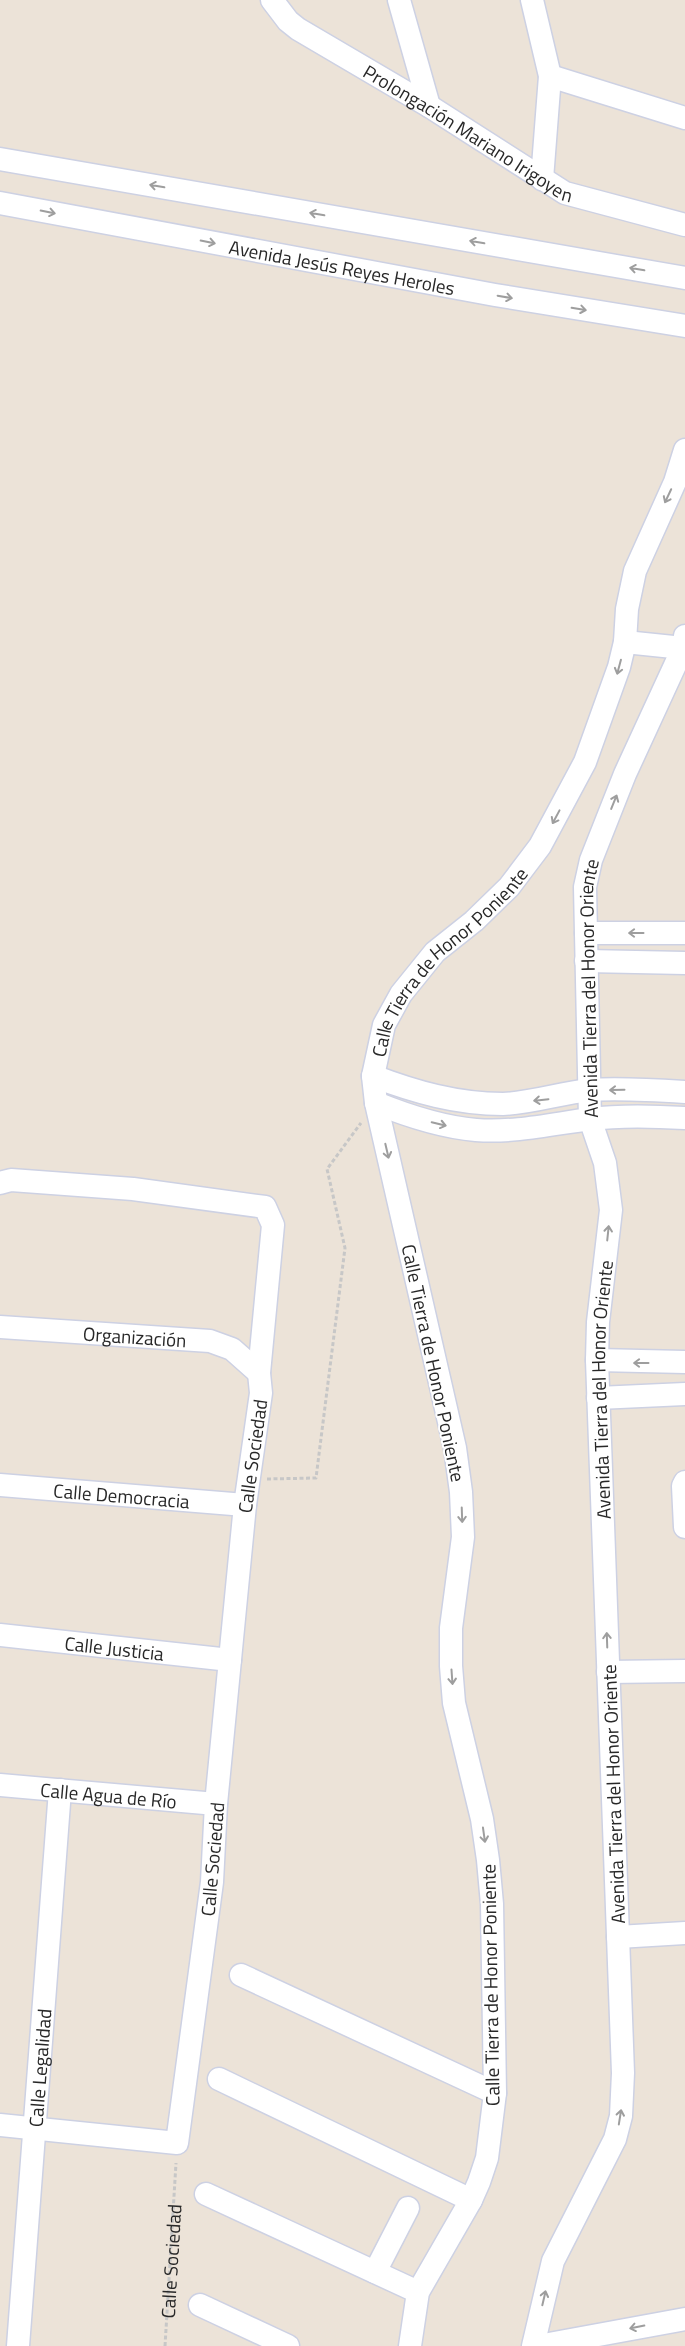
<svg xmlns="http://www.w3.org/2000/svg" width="685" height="2346" font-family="'Titillium Web',sans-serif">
<rect width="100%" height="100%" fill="#ece3d8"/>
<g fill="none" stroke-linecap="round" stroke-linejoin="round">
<!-- minor casing -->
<g stroke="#cdd1e3" stroke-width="25">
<g id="minor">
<path id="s2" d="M272 0 288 21 298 29 429 106 565 193 685 225"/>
<polyline points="399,0 429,106"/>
<polyline points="532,0 550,76 542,179"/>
<polyline points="550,76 685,118"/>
<polyline points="0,159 685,278"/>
<path id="s3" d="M0 203 495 295 685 326"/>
<polyline points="625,642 683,648"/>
<polyline points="586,933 685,933"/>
<polyline points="586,961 685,963"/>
<path d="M373 1076C415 1092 457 1104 503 1104 532 1103 560 1093 590 1090 621 1088 653 1090 685 1092"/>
<path d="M376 1103C408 1116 441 1127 476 1130 514 1133 552 1124 590 1119 621 1115 653 1116 685 1118"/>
<polyline points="0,1183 11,1180 133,1189 265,1207 273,1225 259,1373 261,1393 245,1505 216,1804 212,1882 177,2143 0,2125"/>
<path id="s4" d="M0 1327 210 1341 232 1349 259 1373"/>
<polyline points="597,1360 685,1362"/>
<polyline points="598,1398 685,1394"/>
<polyline points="685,1482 683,1486 685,1527"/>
<path id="s5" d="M0 1485 245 1505"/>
<path id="s6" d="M0 1635 230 1660"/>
<polyline points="608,1672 685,1671"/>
<path id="s7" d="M0 1785 216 1804"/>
<polyline points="618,1937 685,1933"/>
<polyline points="241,1975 495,2093"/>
<polyline points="219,2079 471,2200"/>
<polyline points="206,2194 418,2292"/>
<polyline points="375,2272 408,2208"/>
<polyline points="200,2305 288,2346"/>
<path id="s8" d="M18 2346 60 1790"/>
<path id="s9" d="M410 2346 418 2292 471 2200 479 2182 487 2158 495 2093 492 1904 488 1860 482 1819 454 1703 451 1666V1628L463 1537 461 1492 455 1448 376 1103 373 1076 384 1025 401 994 435 952 474 921 509 887 540 846 585 762 619 667 625 642 627 609 635 571 675 482 685 450"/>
<path id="s10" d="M533 2346 553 2261 615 2139 621 2116 623 2073 597 1360 598 1322 611 1210 605 1163 590 1119 585 887 591 860 625 774 683 648 685 636"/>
<polyline points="538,2346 685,2319"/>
</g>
</g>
<!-- path -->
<g stroke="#c7c7c7" stroke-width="3" stroke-dasharray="4 2.5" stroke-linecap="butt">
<polyline points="267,1479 316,1478 345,1248 327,1169 361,1123"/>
<path id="s1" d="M165 2346 176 2163"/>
</g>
<!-- minor -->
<use href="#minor" stroke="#fff" stroke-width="22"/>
</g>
<!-- one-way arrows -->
<defs><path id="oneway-shaft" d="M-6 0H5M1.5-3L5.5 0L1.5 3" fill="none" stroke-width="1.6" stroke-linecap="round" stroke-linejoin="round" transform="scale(1.25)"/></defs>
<g stroke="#9e9e9e">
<use href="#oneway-shaft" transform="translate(157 186) rotate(-170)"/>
<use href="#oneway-shaft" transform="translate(48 212) rotate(11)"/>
<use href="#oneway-shaft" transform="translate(317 214) rotate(-170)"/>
<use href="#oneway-shaft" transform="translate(208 242) rotate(11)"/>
<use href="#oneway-shaft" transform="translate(477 242) rotate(-170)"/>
<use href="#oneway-shaft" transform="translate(637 269) rotate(-170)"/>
<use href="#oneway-shaft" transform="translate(505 297) rotate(10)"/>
<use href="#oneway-shaft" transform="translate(579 309) rotate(9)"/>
<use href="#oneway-shaft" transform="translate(668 496) rotate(115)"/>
<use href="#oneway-shaft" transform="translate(619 667) rotate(105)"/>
<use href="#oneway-shaft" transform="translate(614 802) rotate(-68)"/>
<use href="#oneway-shaft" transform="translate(556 817) rotate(118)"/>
<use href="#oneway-shaft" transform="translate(636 933) rotate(180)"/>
<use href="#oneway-shaft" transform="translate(617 1090) rotate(179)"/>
<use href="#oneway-shaft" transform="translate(541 1100) rotate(174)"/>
<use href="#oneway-shaft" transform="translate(439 1124) rotate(13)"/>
<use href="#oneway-shaft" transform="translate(387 1151) rotate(77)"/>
<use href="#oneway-shaft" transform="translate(608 1233) rotate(-84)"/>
<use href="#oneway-shaft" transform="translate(641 1363) rotate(180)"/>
<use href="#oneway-shaft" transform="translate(462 1515) rotate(88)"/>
<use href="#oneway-shaft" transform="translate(607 1640) rotate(-92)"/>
<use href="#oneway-shaft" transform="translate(452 1677) rotate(86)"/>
<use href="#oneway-shaft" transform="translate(484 1835) rotate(82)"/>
<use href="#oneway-shaft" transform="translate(620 2117) rotate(-81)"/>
<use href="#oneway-shaft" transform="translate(544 2298) rotate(-77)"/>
<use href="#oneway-shaft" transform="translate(637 2327) rotate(169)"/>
</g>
<g text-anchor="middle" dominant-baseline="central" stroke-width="4" stroke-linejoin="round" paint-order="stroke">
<!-- street labels -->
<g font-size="19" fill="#282828" stroke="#fff">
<text stroke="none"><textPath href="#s2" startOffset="239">Prolongación Mariano Irigoyen</textPath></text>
<text stroke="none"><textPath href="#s3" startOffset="348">Avenida Jesús Reyes Heroles</textPath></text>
<text stroke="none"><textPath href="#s9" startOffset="1444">Calle Tierra de Honor Poniente</textPath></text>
<text stroke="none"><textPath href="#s10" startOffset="1380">Avenida Tierra del Honor Oriente</textPath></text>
<text stroke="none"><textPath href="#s4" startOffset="135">Organización</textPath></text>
<text transform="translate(434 1363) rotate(78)">Calle Tierra de Honor Poniente</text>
<text stroke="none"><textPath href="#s10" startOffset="975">Avenida Tierra del Honor Oriente</textPath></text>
<text transform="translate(252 1456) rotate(-82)">Calle Sociedad</text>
<text stroke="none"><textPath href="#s5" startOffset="122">Calle Democracia</textPath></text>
<text stroke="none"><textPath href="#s6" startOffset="115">Calle Justicia</textPath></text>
<text stroke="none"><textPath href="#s7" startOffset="109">Calle Agua de Río</textPath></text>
<text transform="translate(613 1794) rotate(-92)">Avenida Tierra del Honor Oriente</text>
<text transform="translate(212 1859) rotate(-85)">Calle Sociedad</text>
<text transform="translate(490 1985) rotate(-91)">Calle Tierra de Honor Poniente</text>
<text stroke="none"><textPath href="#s8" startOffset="279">Calle Legalidad</textPath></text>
<text stroke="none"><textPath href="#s1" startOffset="85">Calle Sociedad</textPath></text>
</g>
</g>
</svg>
